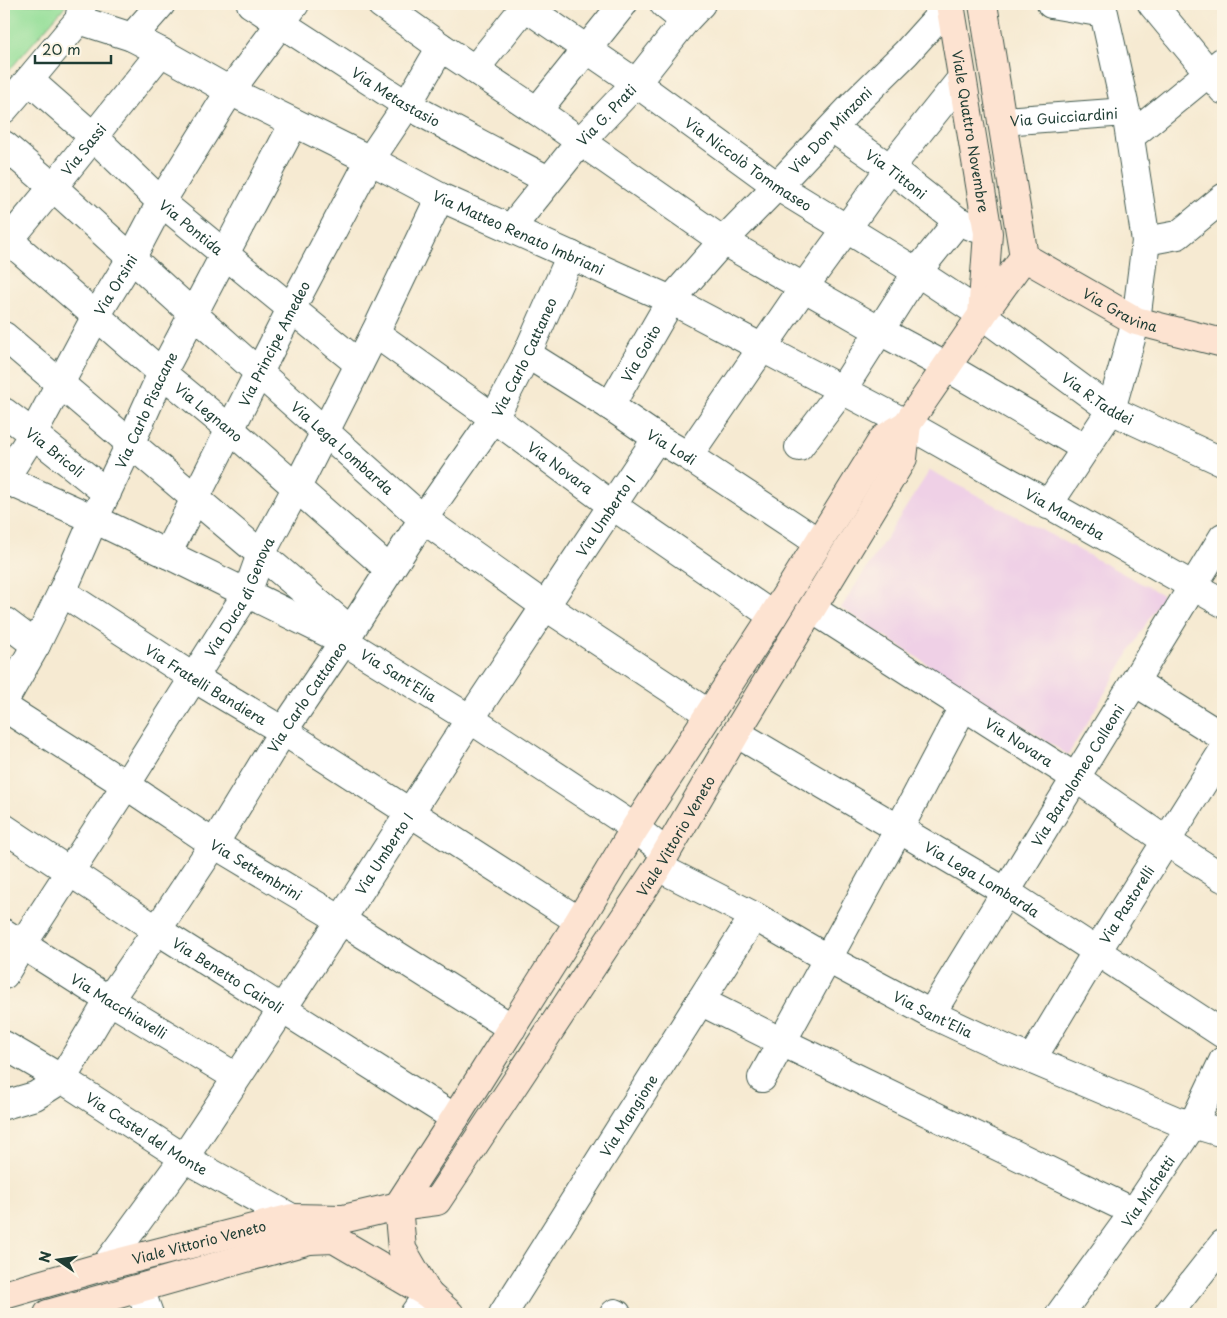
<svg xmlns="http://www.w3.org/2000/svg" width="1227" height="1318" font-family="'Playpen Sans',sans-serif">
<rect width="100%" height="100%" fill="#fcf5e5"/>
<filter id="ink" filterUnits="userSpaceOnUse"><feTurbulence type="fractalNoise" baseFrequency=".02" numOctaves="2"/><feDisplacementMap in="SourceGraphic" scale="10" xChannelSelector="R" yChannelSelector="G"/><feConvolveMatrix kernelMatrix="1 2 1 2 8 2 1 2 1" color-interpolation-filters="sRGB"/></filter>
<filter id="wash" filterUnits="userSpaceOnUse"><feTurbulence type="fractalNoise" baseFrequency=".0096" numOctaves="4" result="noise"/><feDisplacementMap in="SourceGraphic" scale="20" xChannelSelector="R" yChannelSelector="G"/><feGaussianBlur stdDeviation="1.12" result="paint"/><feColorMatrix in="noise" values="0 0 0 0 0 0 0 0 0 0 0 0 0 0 0 0 0 1.4 0 .05"/><feComposite in="paint" operator="in"/></filter>
<g filter="url(#wash)">
<rect width="100%" height="100%" fill="#f6ead2"/>
<!-- built -->
<polygon fill="#efd0e6" points="930,470 1163,595 1068,755 841,608"/>
<!-- green -->
<polygon fill="#96df9a" stroke="#5a8e67" points="4,4 66,5 4,76"/>
</g>
<g filter="url(#ink)">
<g fill="none" stroke-linecap="round" stroke-linejoin="round">
<!-- street casing -->
<g stroke="#3f574c" stroke-width="30">
<g id="street">
<path id="s1" d="M251 4 407 105 548 180"/>
<polyline points="381,4 441,47 537,111 723,241 880,331 947,367 1085,448"/>
<path id="s2" d="M521 4 636 83 777 186 917 272 982 315 1111 410 1223 462"/>
<polyline points="664,4 685,21"/>
<polyline points="1152,4 1223,90"/>
<path id="s3" d="M79 20 132 37 161 52 230 91 370 160 440 197 671 300 907 424 1223 603"/>
<polyline points="132,37 161,4"/>
<polyline points="475,69 527,4"/>
<path id="s4" d="M29 80 94 137 161 202 359 364"/>
<polyline points="4,109 29,80 79,20 82,4"/>
<polyline points="537,111 623,4"/>
<path id="s5" d="M1002 121 1126 112"/>
<path id="s6" d="M832 128 890 168 958 221 976 228"/>
<polyline points="1130,137 1223,61"/>
<path id="s7" d="M4 145 53 187 193 314 423 519 545 606 709 714"/>
<path id="s8" d="M511 228 581 141 636 83 685 21 701 4"/>
<path id="s9" d="M4 236 162 373 231 430 390 570"/>
<polyline points="1146,241 1178,235 1223,198"/>
<path id="s10" d="M4 246 53 187 161 52"/>
<path id="s11" d="M375 333 494 418 613 506 773 616"/>
<polyline points="4,336 350,630"/>
<path id="s12" d="M527 354 610 406 657 438 688 456 818 542"/>
<path id="s13" d="M610 406 671 300 723 241 777 186 854 104 906 53 950 4"/>
<path id="s14" d="M4 412 33 434 107 493"/>
<polyline points="799,447 842,390 917,272 958,221"/>
<polyline points="688,456 804,287 847,228 890,168 962,78"/>
<path id="s15" d="M4 479 94 519 167 554 344 641 470 719 635 828 666 853"/>
<path id="s16" d="M4 480 33 434 96 316 132 257 161 202 230 91 295 4"/>
<polyline points="1048,505 1111,410 1136,321 1146,241 1126,112 1104,13 1051,4"/>
<path id="s17" d="M167 554 291 309 370 160 407 105 441 47"/>
<path id="s18" d="M62 592 194 678 283 731 579 921"/>
<path id="s19" d="M812 609 1076 778 1166 841 1223 878"/>
<polyline points="4,621 36,645"/>
<polyline points="1135,682 1223,737"/>
<path id="s20" d="M4 701 36 645 62 592 94 519 130 444 162 373 294 123"/>
<path id="s21" d="M4 707 126 785 214 844 341 920 512 1028"/>
<path id="s22" d="M736 733 1006 892 1223 1034"/>
<path id="s23" d="M4 828 157 930 455 1118"/>
<path id="s24" d="M658 867 754 916 828 959 931 1014 1004 1048 1177 1121 1193 1124 1223 1133"/>
<path id="s25" d="M4 933 109 1000 236 1077"/>
<path id="s26" d="M4 975 22 945 126 785 247 593 261 554 297 487 375 333 440 197"/>
<polyline points="700,1001 782,1042 1134,1212"/>
<path id="s27" d="M931 1014 1223 537"/>
<path id="s28" d="M4 1045 62 1079 184 1158 292 1218"/>
<path id="s29" d="M1032 1059 1097 951 1223 751"/>
<polyline points="762,1078 899,829 963,707"/>
<path id="s30" d="M4 1105 35 1096 62 1079 109 1000 157 930 214 844 283 731 344 641 423 519 494 418 527 354 571 255"/>
<path id="s31" d="M105 1266 184 1158 341 920 470 719 657 438"/>
<polyline points="140,1289 149,1314"/>
<polyline points="414,1314 428,1294"/>
<path id="s32" d="M503 1314 754 916"/>
<polyline points="614,1314 615,1313 617,1314"/>
<path id="s33" d="M1060 1314 1134 1212 1193 1124 1223 1061"/>
<polyline points="1168,1314 1223,1244"/>
</g>
</g>
<!-- secondary casing -->
<g stroke="#3f574c" stroke-width="30">
<g id="secondary">
<path id="s34" d="M950 4 988 233 982 315"/>
<polyline points="983,4 1024,257"/>
<path id="s35" d="M1024 257 1136 321 1223 343"/>
<polyline points="398,1206 455,1118 579,921 635,828 773,616 883,439 907,424 982,315 1024,257"/>
<polyline points="398,1206 402,1249 428,1294 450,1314"/>
<polyline points="309,1240 334,1239 428,1294"/>
<path id="s36" d="M4 1295 105 1266 292 1218 343 1219 398 1206 437 1201 658 867 736 733 903 458 907 424"/>
<polyline points="48,1314 309,1240 343,1219"/>
</g>
</g>
<!-- street -->
<use href="#street" stroke="#fff" stroke-width="28"/>
<!-- secondary -->
<use href="#secondary" stroke="#fde3d1" stroke-width="28"/>
</g>
</g>
<g text-anchor="middle" dominant-baseline="central" stroke-width="5" stroke-linejoin="round" paint-order="stroke">
<!-- street labels -->
<g font-size="14" fill="#1f3d34" stroke="#fcf5e5">
<text stroke="none"><textPath href="#s1" startOffset="172">Via Metastasio</textPath></text>
<text stroke="none"><textPath href="#s8" startOffset="148">Via G. Prati</textPath></text>
<text stroke="none"><textPath href="#s5" startOffset="62">Via Guicciardini</textPath></text>
<text stroke="none"><textPath href="#s13" startOffset="355">Via Don Minzoni</textPath></text>
<text stroke="none"><textPath href="#s34" startOffset="129">Viale Quattro Novembre</textPath></text>
<text stroke="none"><textPath href="#s10" startOffset="125">Via Sassi</textPath></text>
<text stroke="none"><textPath href="#s2" startOffset="278">Via Niccolò Tommaseo</textPath></text>
<text stroke="none"><textPath href="#s6" startOffset="79">Via Tittoni</textPath></text>
<text stroke="none"><textPath href="#s4" startOffset="219">Via Pontida</textPath></text>
<text stroke="none"><textPath href="#s3" startOffset="489">Via Matteo Renato Imbriani</textPath></text>
<text stroke="none"><textPath href="#s16" startOffset="225">Via Orsini</textPath></text>
<text stroke="none"><textPath href="#s35" startOffset="110">Via Gravina</textPath></text>
<text stroke="none"><textPath href="#s17" startOffset="236">Via Principe Amedeo</textPath></text>
<text stroke="none"><textPath href="#s13" startOffset="61">Via Goito</textPath></text>
<text stroke="none"><textPath href="#s30" startOffset="922">Via Carlo Cattaneo</textPath></text>
<text stroke="none"><textPath href="#s2" startOffset="699">Via R.Taddei</textPath></text>
<text stroke="none"><textPath href="#s20" startOffset="324">Via Carlo Pisacane</textPath></text>
<text stroke="none"><textPath href="#s9" startOffset="270">Via Legnano</textPath></text>
<text stroke="none"><textPath href="#s7" startOffset="454">Via Lega Lombarda</textPath></text>
<text stroke="none"><textPath href="#s12" startOffset="172">Via Lodi</textPath></text>
<text stroke="none"><textPath href="#s14" startOffset="65">Via Bricoli</textPath></text>
<text stroke="none"><textPath href="#s11" startOffset="229">Via Novara</textPath></text>
<text stroke="none"><textPath href="#s3" startOffset="1104">Via Manerba</textPath></text>
<text stroke="none"><textPath href="#s31" startOffset="902">Via Umberto I</textPath></text>
<text stroke="none"><textPath href="#s26" startOffset="446">Via Duca di Genova</textPath></text>
<text stroke="none"><textPath href="#s15" startOffset="441">Via Sant'Elia</textPath></text>
<text stroke="none"><textPath href="#s18" startOffset="171">Via Fratelli Bandiera</textPath></text>
<text stroke="none"><textPath href="#s30" startOffset="518">Via Carlo Cattaneo</textPath></text>
<text stroke="none"><textPath href="#s19" startOffset="246">Via Novara</textPath></text>
<text stroke="none"><textPath href="#s27" startOffset="280">Via Bartolomeo Colleoni</textPath></text>
<text stroke="none"><textPath href="#s36" startOffset="881">Viale Vittorio Veneto</textPath></text>
<text stroke="none"><textPath href="#s31" startOffset="498">Via Umberto I</textPath></text>
<text stroke="none"><textPath href="#s21" startOffset="300">Via Settembrini</textPath></text>
<text stroke="none"><textPath href="#s22" startOffset="286">Via Lega Lombarda</textPath></text>
<text stroke="none"><textPath href="#s29" startOffset="181">Via Pastorelli</textPath></text>
<text stroke="none"><textPath href="#s23" startOffset="268">Via Benetto Cairoli</textPath></text>
<text stroke="none"><textPath href="#s25" startOffset="136">Via Macchiavelli</textPath></text>
<text stroke="none"><textPath href="#s24" startOffset="312">Via Sant'Elia</textPath></text>
<text stroke="none"><textPath href="#s32" startOffset="235">Via Mangione</textPath></text>
<text stroke="none"><textPath href="#s28" startOffset="168">Via Castel del Monte</textPath></text>
<text stroke="none"><textPath href="#s33" startOffset="151">Via Michetti</textPath></text>
<text stroke="none"><textPath href="#s36" startOffset="202">Viale Vittorio Veneto</textPath></text>
</g>
</g>
<!-- margin -->
<rect width="1227" height="1318" fill="none" stroke="#fcf5e5" stroke-width="20"/>
<!-- north arrow -->
<g transform="translate(58 1260) rotate(283)" stroke="#fcf5e5" stroke-width="4" paint-order="stroke">
<path d="M0-4L9 19L0 12L-9 19Z" fill="#1f3d34"/>
<text y="-8" font-size="14" font-weight="bold" text-anchor="middle" fill="#1f3d34">N</text>
</g>
<!-- scale -->
<path d="M35 55v8h76v-8" fill="none" stroke="#1f3d34" stroke-width="2.5"/>
<text x="42" y="55" font-size="15" fill="#1f3d34" stroke="#fcf5e5" stroke-width="4" paint-order="stroke">20 m</text>
</svg>
